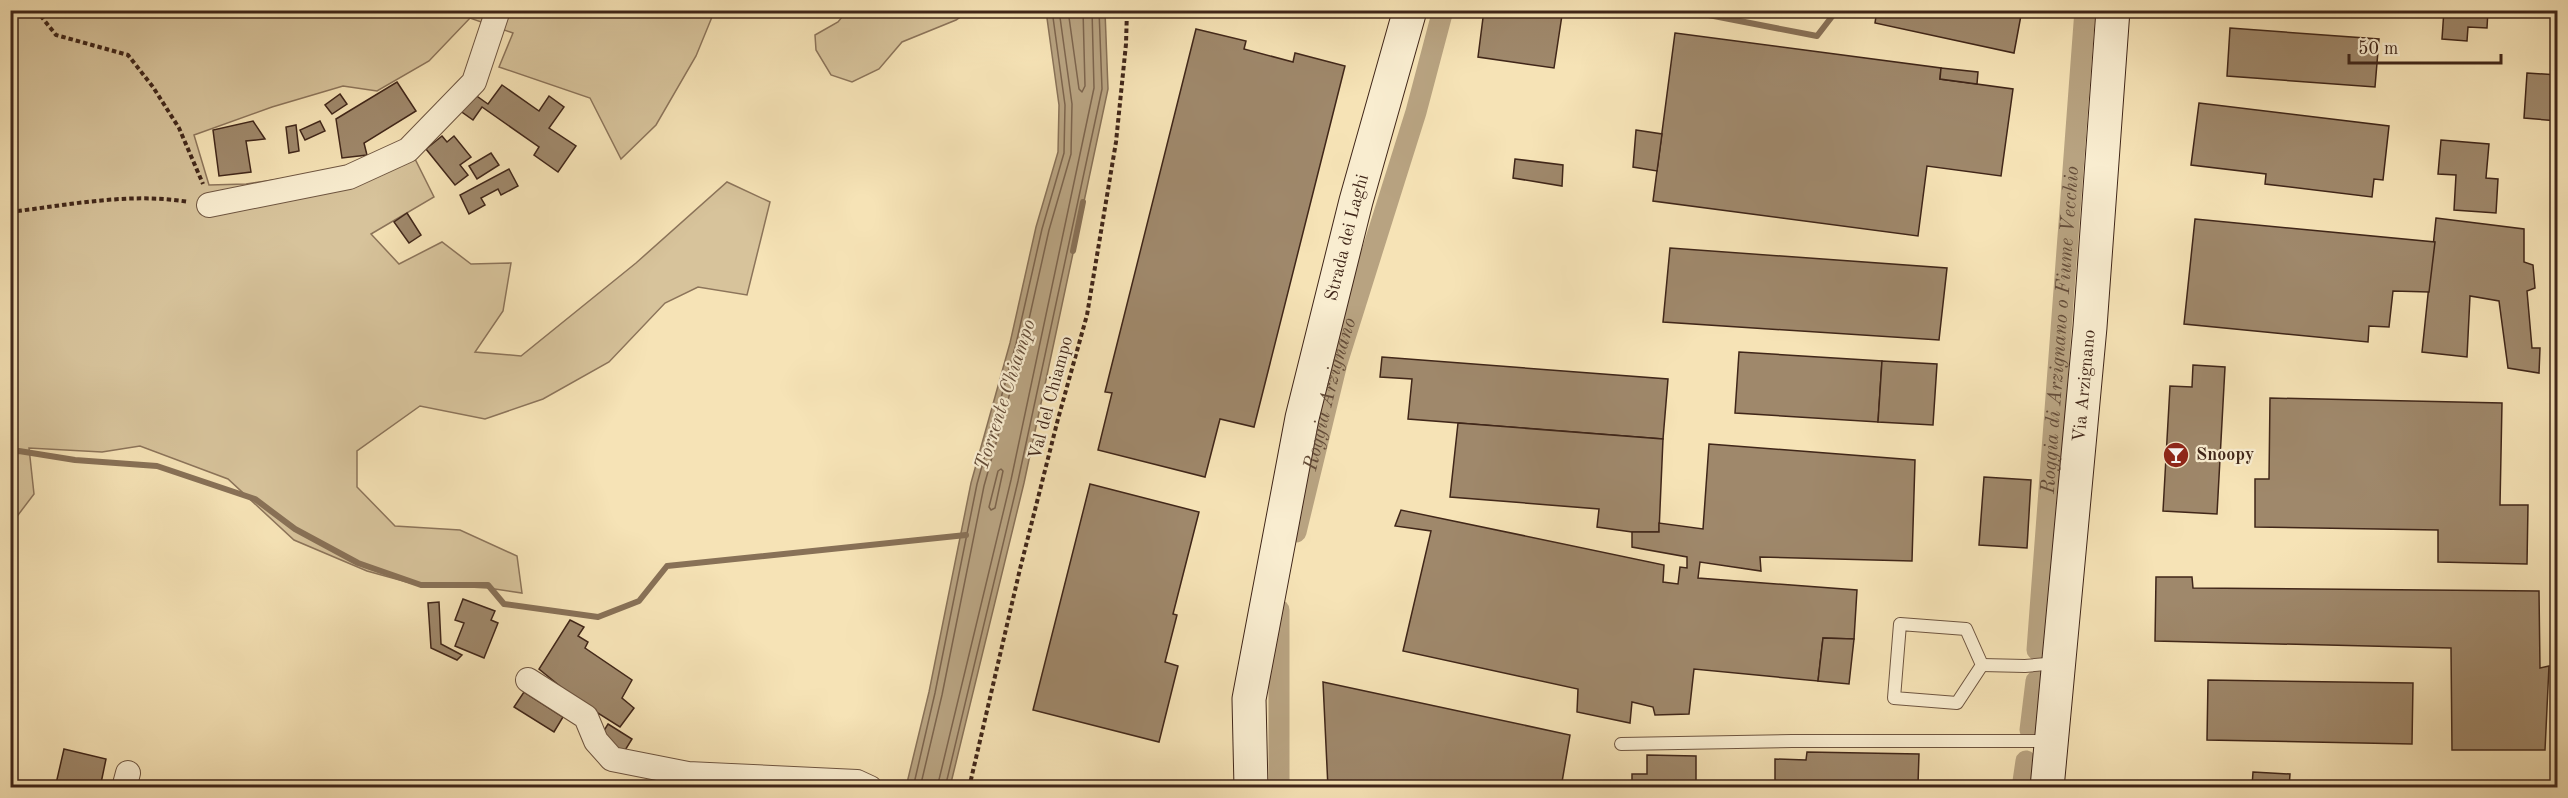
<svg xmlns="http://www.w3.org/2000/svg" width="2568" height="798" font-family="'Old Standard TT',serif">
<rect width="100%" height="100%" fill="#f6e3b6"/>
<filter id="stains"><feTurbulence type="fractalNoise" baseFrequency=".00333" numOctaves="4"/><feColorMatrix values="0 0 0 0 .2 0 0 0 0 .09 0 0 0 0 .02 0 0 0 .5 -.17"/></filter>
<radialGradient id="worn" r=".72"><stop offset=".6" stop-color="#630" stop-opacity="0"/><stop offset="1" stop-color="#630" stop-opacity=".3"/></radialGradient>
<!-- green -->
<g fill="#d7c39b" stroke="#8c745a" stroke-width="1.5">
<polygon points="11,11 711,11 712,17 696,56 656,125 621,159 590,98 499,67 513,33 470,18 429,61 377,91 343,86 272,107 194,135 209,185 246,184 343,170 407,143 434,197 371,234 399,264 442,242 471,264 511,263 503,311 475,352 521,356 636,263 727,182 770,202 747,295 698,287 665,303 609,362 543,399 485,419 420,406 357,451 357,487 395,526 460,530 517,556 522,593 488,588 414,584 367,571 294,540 228,479 140,446 102,452 29,448 34,494 12,523"/>
<polygon points="847,11 847,10 969,11 956,20 902,42 879,69 852,82 831,75 816,50 815,35 838,22"/>
</g>
<!-- water -->
<polygon fill="#b8a381" stroke="#887157" stroke-width="1.5" points="1046,11 1105,11 1108,89 1024,483 950,787 906,787 929,692 971,483 1010,343 1036,227 1058,152 1059,105"/>
<g fill="none" stroke-linecap="round" stroke-linejoin="round">
<!-- shore -->
<g stroke="#7c644d" stroke-width="1.5">
<polyline points="1068,10 1079,89 1082,92 1085,86 1083,10"/>
<polygon points="1001,469 1003,471 995,508 991,510 989,507 998,471"/>
<polyline points="913,788 935,693 977,484 1016,344 1042,229 1064,153 1065,105 1052,10"/>
<polyline points="920,788 942,695 984,486 1023,346 1049,230 1071,154 1072,104 1059,10"/>
<polyline points="937,788 1011,480 1094,88 1092,10"/>
<polyline points="945,788 1018,481 1102,89 1099,10"/>
</g>
<!-- stream -->
<g stroke="#887157" stroke-width="6">
<polyline points="1683,10 1817,36 1837,10"/>
<polyline points="1073,251 1083,202"/>
<polyline points="10,452 19,451 75,460 157,466 255,499 295,529 358,563 421,585 488,585 504,604 598,617 639,601 667,566 966,535"/>
</g>
<!-- canal -->
<g stroke="#b8a381" stroke-width="21">
<path id="s1" d="M1296 532 1337 363 1416 112 1443 10"/>
<polyline points="1279,610 1279,788"/>
<path id="s2" d="M2037 650 2085 10"/>
<polyline points="2030,730 2036,681"/>
<polyline points="2022,788 2026,761"/>
</g>
</g>
<!-- building -->
<g fill="#9f886b" stroke="#402619" stroke-width="1.5">
<polygon points="1484,10 1531,10 1562,15 1554,68 1478,57"/>
<polygon points="1877,10 2022,10 2014,53 1875,23"/>
<polygon points="2444,10 2488,10 2487,28 2468,27 2467,41 2442,39"/>
<polygon points="2230,28 2379,39 2375,87 2227,76"/>
<polygon points="1196,29 1246,41 1244,49 1293,62 1295,53 1345,66 1254,427 1220,419 1205,477 1098,450 1112,393 1105,392"/>
<polygon points="1675,33 1941,68 1940,79 2013,89 2001,176 1927,166 1918,236 1653,201"/>
<polygon points="1941,68 1978,72 1977,84 1940,79"/>
<polygon points="2527,73 2558,75 2558,121 2524,118"/>
<polygon points="397,82 416,111 364,143 367,155 342,158 336,119"/>
<polygon points="502,85 539,111 549,96 564,107 549,128 576,146 558,172 534,155 539,147 482,107 473,120 459,110 471,92 488,104"/>
<polygon points="340,94 347,104 332,114 325,105"/>
<polygon points="2199,103 2389,126 2383,180 2374,179 2372,197 2265,184 2266,174 2191,165"/>
<polygon points="253,121 265,139 246,141 251,172 219,176 213,130"/>
<polygon points="320,121 325,131 305,140 300,130"/>
<polygon points="296,125 299,151 289,153 286,127"/>
<polygon points="1636,130 1662,134 1657,171 1633,167"/>
<polygon points="442,136 447,142 454,136 471,157 460,165 468,175 455,185 426,149"/>
<polygon points="2441,140 2489,144 2486,178 2498,179 2496,213 2454,210 2456,175 2438,174"/>
<polygon points="491,153 499,165 477,179 469,166"/>
<polygon points="1515,159 1563,165 1562,186 1513,178"/>
<polygon points="509,169 518,186 501,195 498,189 481,198 485,205 469,214 460,195"/>
<rect x="2551" y="185" width="7" height="21"/>
<polygon points="407,213 421,235 409,243 394,222"/>
<polygon points="2436,218 2524,229 2524,262 2533,265 2535,288 2527,291 2532,348 2540,348 2539,373 2508,368 2499,301 2470,296 2467,357 2422,352"/>
<polygon points="2195,219 2435,242 2429,292 2393,291 2389,327 2369,326 2368,342 2184,324"/>
<polygon points="1670,248 1947,268 1939,340 1663,322"/>
<polygon points="1739,352 1882,361 1878,422 1735,413"/>
<polygon points="1382,357 1668,379 1663,439 1408,419 1412,379 1380,377"/>
<polygon points="1882,361 1937,364 1933,425 1878,422"/>
<polygon points="2193,365 2225,367 2217,514 2163,511 2170,386 2192,387"/>
<polygon points="2270,398 2502,403 2500,505 2528,505 2527,564 2438,562 2438,530 2255,527 2255,479 2269,479"/>
<polygon points="1458,423 1663,439 1659,532 1632,532 1597,527 1599,509 1450,497"/>
<polygon points="1709,444 1915,460 1912,561 1760,557 1761,571 1700,562 1698,578 1857,590 1854,639 1823,638 1818,681 1694,669 1689,714 1655,715 1653,707 1632,702 1630,723 1577,712 1578,689 1403,651 1431,531 1395,526 1401,510 1664,565 1663,582 1678,584 1680,567 1687,568 1687,557 1632,547 1632,532 1659,532 1659,523 1703,529"/>
<polygon points="1984,477 2031,480 2027,548 1979,545"/>
<polygon points="1090,484 1199,512 1173,614 1177,615 1165,662 1178,666 1159,742 1033,710"/>
<polygon points="2156,577 2192,577 2193,588 2539,591 2540,668 2549,666 2545,750 2452,750 2451,648 2155,641"/>
<polygon points="463,599 495,611 491,620 498,623 484,658 455,646 464,623 455,620"/>
<polygon points="439,602 441,644 462,655 457,660 431,648 428,603"/>
<polygon points="570,620 584,627 578,636 588,642 585,648 632,680 622,698 634,708 620,727 577,700 539,669"/>
<polygon points="1823,638 1854,639 1849,684 1818,681"/>
<polygon points="2208,680 2413,683 2412,744 2207,740"/>
<polygon points="1323,682 1570,735 1561,788 1328,788"/>
<polygon points="524,692 563,717 554,732 514,707"/>
<polygon points="608,724 632,739 624,752 600,737"/>
<polygon points="64,749 106,759 100,788 55,788"/>
<polygon points="1807,752 1919,754 1918,784 1940,784 1940,788 1775,788 1775,759 1806,760"/>
<polygon points="1647,755 1696,756 1696,788 1632,788 1632,774 1647,774"/>
<polygon points="2253,772 2290,774 2289,788 2252,787"/>
<polygon points="1974,783 1974,788 1940,788 1940,784"/>
</g>
<g fill="none" stroke-linecap="round" stroke-linejoin="round">
<!-- lane casing -->
<g stroke="#6e5540" stroke-width="14">
<g id="lane">
<polygon points="1900,624 1966,629 1982,665 1957,703 1894,698"/>
<polyline points="1982,665 2025,666 2057,663"/>
<polyline points="1621,744 1792,741 2050,741"/>
</g>
</g>
<!-- street casing -->
<g stroke="#6e5540" stroke-width="26">
<g id="street">
<polyline points="209,205 349,177 408,150 474,82 498,10"/>
<polyline points="528,680 586,717 596,741 612,759 688,774 857,782 870,788"/>
<polyline points="124,788 128,773"/>
</g>
</g>
<!-- secondary casing -->
<g stroke="#402619" stroke-width="35">
<g id="secondary">
<path id="s3" d="M1251 788 1249 699 1302 418 1356 201 1410 10"/>
<path id="s4" d="M2047 788 2090 327 2113 10"/>
</g>
</g>
<!-- path -->
<g stroke="#402619" stroke-width="4" stroke-dasharray="4.5 3" stroke-linecap="butt">
<polyline points="36,10 56,35 128,55 153,87 179,128 203,184"/>
<path d="M10 212C69 205 130 192 189 202"/>
<polyline points="969,788 1020,569 1058,419 1087,315 1116,142 1126,44 1127,10"/>
</g>
<!-- lane -->
<use href="#lane" stroke="#f9edd0" stroke-width="12"/>
<!-- street -->
<use href="#street" stroke="#f9edd0" stroke-width="24"/>
<!-- secondary -->
<use href="#secondary" stroke="#f9edd0" stroke-width="33"/>
</g>
<!-- icons -->
<defs>
<g id="bar-disc" transform="scale(1.35)"><circle r="9.5" fill="#8f2418" stroke="#f9edd0"/><path d="M-6-5H6L.8 .8V4.5H3.5V6h-7V4.5H-.8V.8Z" fill="#fff"/></g>
</defs>
<g fill-rule="evenodd">
<use href="#bar-disc" x="2176" y="455"/>
</g>
<g text-anchor="middle" dominant-baseline="central" stroke-width="4.5" stroke-linejoin="round" paint-order="stroke">
<!-- street labels -->
<g font-size="18" fill="#402619" stroke="#f9edd0">
<text stroke="none"><textPath href="#s3" startOffset="561">Strada dei Laghi</textPath></text>
<text stroke="none"><textPath href="#s4" startOffset="404">Via Arzignano</textPath></text>
<text transform="translate(1051 398) rotate(-75)">Val del Chiampo</text>
</g>
<!-- poi labels -->
<g font-size="18" font-weight="bold" fill="#402619" stroke="#f9edd0" text-anchor="start">
<text x="2196" y="455">Snoopy</text>
</g>
<!-- water labels -->
<g font-size="20" font-style="italic" fill="#644c38" stroke="#f9edd0">
<text stroke="none"><textPath href="#s2" startOffset="321">Roggia di Arzignano o Fiume Vecchio</textPath></text>
<text stroke="none"><textPath href="#s1" startOffset="142">Roggia Arzignano</textPath></text>
<text transform="translate(1006 395) rotate(-72)">Torrente Chiampo</text>
</g>
</g>
<!-- margin -->
<rect width="2568" height="798" fill="none" stroke="#f6e3b6" stroke-width="36"/>
<rect x="12" y="12" width="2544" height="774" fill="none" stroke="#402619" stroke-width="3"/>
<rect x="18" y="18" width="2532" height="762" fill="none" stroke="#402619" stroke-width="1.5"/>
<!-- scale -->
<path d="M2349 54v9h152v-9" fill="none" stroke="#402619" stroke-width="3"/>
<text x="2358" y="54" font-size="18" fill="#402619" stroke="#f9edd0" stroke-width="4.5" paint-order="stroke">50 m</text>
<rect width="100%" height="100%" filter="url(#stains)"/>
<rect width="100%" height="100%" fill="url(#worn)"/>
</svg>
